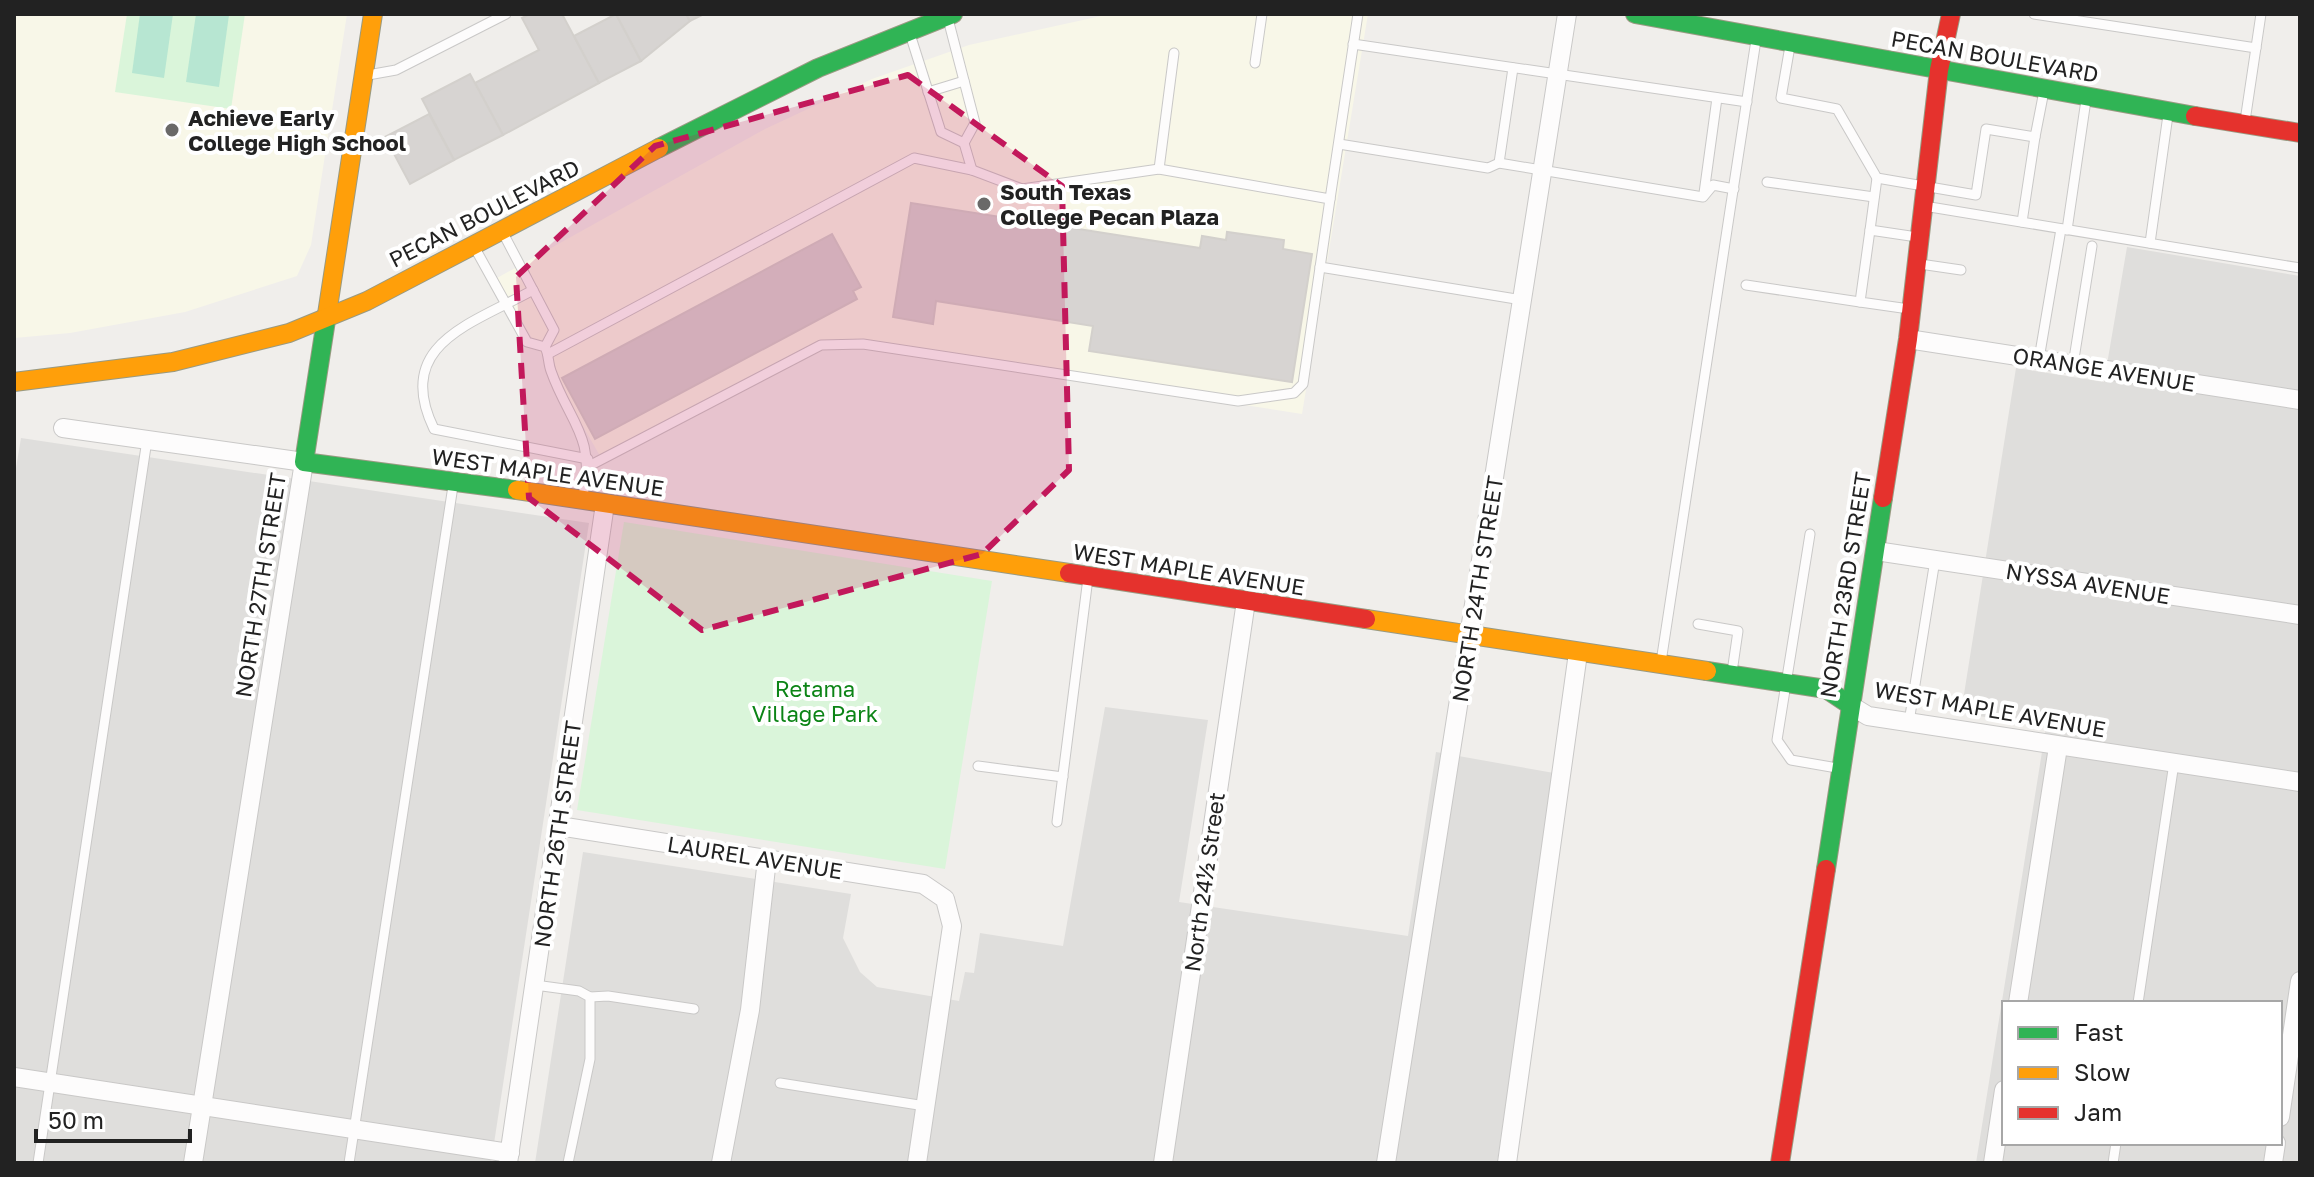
<svg xmlns="http://www.w3.org/2000/svg" width="2314" height="1177" font-family="'Golos Text',sans-serif">
<rect width="100%" height="100%" fill="#f0eeeb"/>
<!-- residential -->
<g fill="#dfdedc" fill-rule="evenodd">
<path d="M2127 247 2300 276V1163H1976L2046 727 1961 713 2016 368 2104 382ZM2004 1003H2280V1143H2004Z"/>
<polygon points="21,438 589,523 491,1163 14,1163 14,480"/>
<polygon points="1105,707 1208,720 1179,902 1408,936 1436,752 1554,773 1497,1163 535,1163 583,852 851,894 843,938 860,972 877,987 959,1001 965,972 974,973 980,933 1063,946"/>
</g>
<!-- education -->
<g fill="#f8f7e8">
<polygon points="14,14 347,14 311,245 297,276 185,312 70,333 14,338"/>
<polygon points="1110,14 1368,14 1302,414 862,346 831,346 603,461 497,278 765,129 872,79 969,45"/>
</g>
<!-- park -->
<g fill="#daf5da">
<polygon points="127,14 245,14 231,109 115,92"/>
<polygon points="624,522 992,581 945,869 577,810"/>
</g>
<!-- pitch -->
<g fill="#b7e6d2">
<polygon points="140,14 173,14 164,78 132,73"/>
<polygon points="196,14 229,15 219,87 186,82"/>
</g>
<!-- building -->
<g fill="#d7d4d2" stroke="#d3d0cc" stroke-width="2">
<polygon points="530,14 562,14 599,83 503,135 475,83 539,50 522,18"/>
<polygon points="616,14 641,61 599,83 574,36"/>
<polygon points="616,14 686,14 690,21 641,61"/>
<polygon points="686,14 704,14 690,21"/>
<polygon points="470,74 503,135 454,160 422,99"/>
<polygon points="429,114 454,160 410,184 385,137"/>
<polygon points="911,203 1200,248 1202,236 1226,240 1227,232 1284,240 1283,249 1312,254 1292,382 1089,351 1093,326 936,301 933,324 893,317"/>
<polygon points="832,234 861,287 853,291 857,299 595,439 562,378"/>
</g>
<g fill="none" stroke-linecap="round" stroke-linejoin="round">
<!-- lane casing -->
<g stroke="#c9c8c7" stroke-width="11">
<g id="lane">
<polyline points="2034,14 2256,48"/>
<polyline points="948,19 975,123 964,143 972,170"/>
<polyline points="910,34 941,132 964,143"/>
<polyline points="1353,44 1747,102"/>
<polyline points="1790,46 1781,98 1837,109 1877,178 1976,195 1986,129 2035,137 2044,91"/>
<polyline points="1255,63 1262,14"/>
<polyline points="368,75 396,70 506,14"/>
<polyline points="928,92 964,81"/>
<polyline points="2245,121 2261,14"/>
<polyline points="1339,144 1488,168 1499,163 1703,197 1713,185 1734,189"/>
<polyline points="1499,163 1513,68"/>
<polyline points="1159,169 1174,53"/>
<polyline points="1767,182 1874,197"/>
<polyline points="1704,193 1717,98"/>
<polyline points="1924,206 2300,268"/>
<polyline points="2022,222 2035,137"/>
<polyline points="1870,230 1877,178"/>
<polyline points="2067,230 2086,100"/>
<polyline points="503,233 554,330 545,347"/>
<polyline points="2150,243 2168,115"/>
<path d="M476 250 527 342 545 347C549 355 548 363 551 371 569 422 596 436 583 495"/>
<polyline points="1920,264 1961,270"/>
<polyline points="1320,267 1522,300"/>
<polyline points="1746,285 1860,302"/>
<path d="M533 290C472 324 393 344 434 429L588 459"/>
<polyline points="1909,309 1860,302 1870,230 1917,237"/>
<polyline points="548,354 914,158 972,170 1022,189 1159,169 1330,199 1358,14"/>
<polyline points="2039,359 2061,229"/>
<polyline points="2073,365 2092,246"/>
<polyline points="589,466 821,345 863,344 1238,401 1294,393 1303,384 1330,199"/>
<polyline points="1810,534 1777,740 1791,760 1837,768"/>
<polyline points="1698,624 1738,631 1732,672"/>
<polyline points="1661,662 1756,40"/>
<polyline points="1909,722 1935,560"/>
<polyline points="978,766 1063,777"/>
<polyline points="1057,822 1088,578"/>
<polyline points="535,985 579,991 590,997 590,1059 568,1163"/>
<polyline points="590,997 608,996 694,1009"/>
<polyline points="2138,1003 2174,763"/>
<polyline points="780,1083 925,1106"/>
<polyline points="38,1163 147,440"/>
<polyline points="349,1163 453,486"/>
<polyline points="2113,1163 2116,1143"/>
</g>
</g>
<!-- street casing -->
<g stroke="#c9c8c7" stroke-width="20">
<g id="street">
<polyline points="1908,339 2300,400"/>
<polyline points="63,428 304,462 193,1163"/>
<polyline points="1876,551 2300,615"/>
<polyline points="1850,705 1868,716 2300,782"/>
<polyline points="559,826 923,884 945,899 952,926 917,1163"/>
<polyline points="2018,1003 2058,747"/>
<polyline points="14,1077 510,1153"/>
<polyline points="2280,1117 2300,981"/>
<polyline points="508,1163 605,504"/>
<polyline points="721,1163 750,1010 767,859"/>
<polyline points="1163,1163 1246,601"/>
<polyline points="1386,1163 1567,14"/>
<polyline points="1507,1163 1578,653"/>
<polyline points="1993,1163 2004,1090"/>
<polyline points="2273,1163 2276,1143"/>
</g>
</g>
<!-- fast casing -->
<g stroke="#999a82" stroke-width="20">
<g id="fast">
<polyline points="1635,14 2195,116"/>
<polyline points="659,148 818,68 953,14"/>
<polyline points="327,314 304,462 517,490"/>
<polyline points="1707,671 1826,689 1850,705"/>
<polyline points="1826,869 1883,498"/>
</g>
</g>
<!-- slow casing -->
<g stroke="#999a82" stroke-width="20">
<g id="slow">
<polyline points="327,314 373,14"/>
<polyline points="14,382 173,362 289,333 367,301 659,148"/>
<polyline points="517,490 1069,573"/>
<polyline points="1366,619 1707,671"/>
</g>
</g>
<!-- jam casing -->
<g stroke="#999a82" stroke-width="20">
<g id="jam">
<polyline points="2195,116 2300,133"/>
<polyline points="1883,498 1908,339 1939,70 1951,14"/>
<polyline points="1069,573 1366,619"/>
<polyline points="1780,1163 1826,869"/>
</g>
</g>
<!-- lane -->
<use href="#lane" stroke="#fdfcfc" stroke-width="9"/>
<!-- street -->
<use href="#street" stroke="#fdfcfc" stroke-width="18"/>
<!-- fast -->
<use href="#fast" stroke="#30b455" stroke-width="18"/>
<!-- slow -->
<use href="#slow" stroke="#ff9f0a" stroke-width="18"/>
<!-- jam -->
<use href="#jam" stroke="#e5322d" stroke-width="18"/>
</g>
<!-- marked area -->
<path fill="#c2185b" fill-opacity="0.2" stroke="#c2185b" stroke-width="6" stroke-dasharray="16 10" stroke-linejoin="round" d="M908 75 1062 186 1069 470 982 554 702 630 529 498 516 277 655 146Z"/>
<!-- markers -->
<g fill="#6a6968" stroke="#fff" stroke-width="3">
<circle cx="172" cy="130" r="8"/>
<circle cx="984" cy="204" r="8"/>
</g>
<g text-anchor="middle" dominant-baseline="central" stroke-width="8" stroke-linejoin="round" paint-order="stroke">
<!-- street labels -->
<g font-size="22" fill="#222" stroke="#fff">
<text transform="translate(1995 56) rotate(10)">PECAN BOULEVARD</text>
<text transform="translate(484 213) rotate(-27)">PECAN BOULEVARD</text>
<text transform="translate(2104 369) rotate(9)">ORANGE AVENUE</text>
<text transform="translate(548 472) rotate(8)">WEST MAPLE AVENUE</text>
<text transform="translate(1189 569) rotate(9)">WEST MAPLE AVENUE</text>
<text transform="translate(2088 583) rotate(9)">NYSSA AVENUE</text>
<text transform="translate(260 585) rotate(-81)">NORTH 27TH STREET</text>
<text transform="translate(1845 585) rotate(-81)">NORTH 23RD STREET</text>
<text transform="translate(1477 589) rotate(-81)">NORTH 24TH STREET</text>
<text transform="translate(1990 709) rotate(10)">WEST MAPLE AVENUE</text>
<text transform="translate(557 834) rotate(-82)">NORTH 26TH STREET</text>
<text transform="translate(755 857) rotate(9)">LAUREL AVENUE</text>
<text transform="translate(1204 882) rotate(-82)">North 24½ Street</text>
</g>
<!-- poi labels -->
<g font-size="22" font-weight="bold" fill="#222" stroke="#fff" text-anchor="start">
<text x="188" y="117">Achieve Early<tspan x="188" dy="25">College High School</tspan></text>
<text x="1000" y="191">South Texas<tspan x="1000" dy="25">College Pecan Plaza</tspan></text>
</g>
<!-- park labels -->
<g font-size="22" fill="#0c8416" stroke="#fff">
<text x="815" y="688">Retama<tspan x="815" dy="25">Village Park</tspan></text>
</g>
</g>
<!-- border -->
<rect width="2314" height="1177" fill="none" stroke="#222222" stroke-width="32"/>
<!-- legend -->
<rect x="2002" y="1001" width="280" height="144" fill="#ffffff" stroke="#a7a7a7" stroke-width="2"/>
<rect x="2018" y="1027" width="40" height="12" fill="#30b455" stroke="#a7a7a7" stroke-width="2"/>
<text x="2074" y="1041" font-size="24" fill="#222222">Fast</text>
<rect x="2018" y="1067" width="40" height="12" fill="#ff9f0a" stroke="#a7a7a7" stroke-width="2"/>
<text x="2074" y="1081" font-size="24" fill="#222222">Slow</text>
<rect x="2018" y="1107" width="40" height="12" fill="#e5322d" stroke="#a7a7a7" stroke-width="2"/>
<text x="2074" y="1121" font-size="24" fill="#222222">Jam</text>
<!-- scale -->
<path d="M36 1129v12h154v-12" fill="none" stroke="#222222" stroke-width="4"/>
<text x="48" y="1129" font-size="24" fill="#222222" stroke="#ffffff" stroke-width="6" paint-order="stroke">50 m</text>
</svg>
